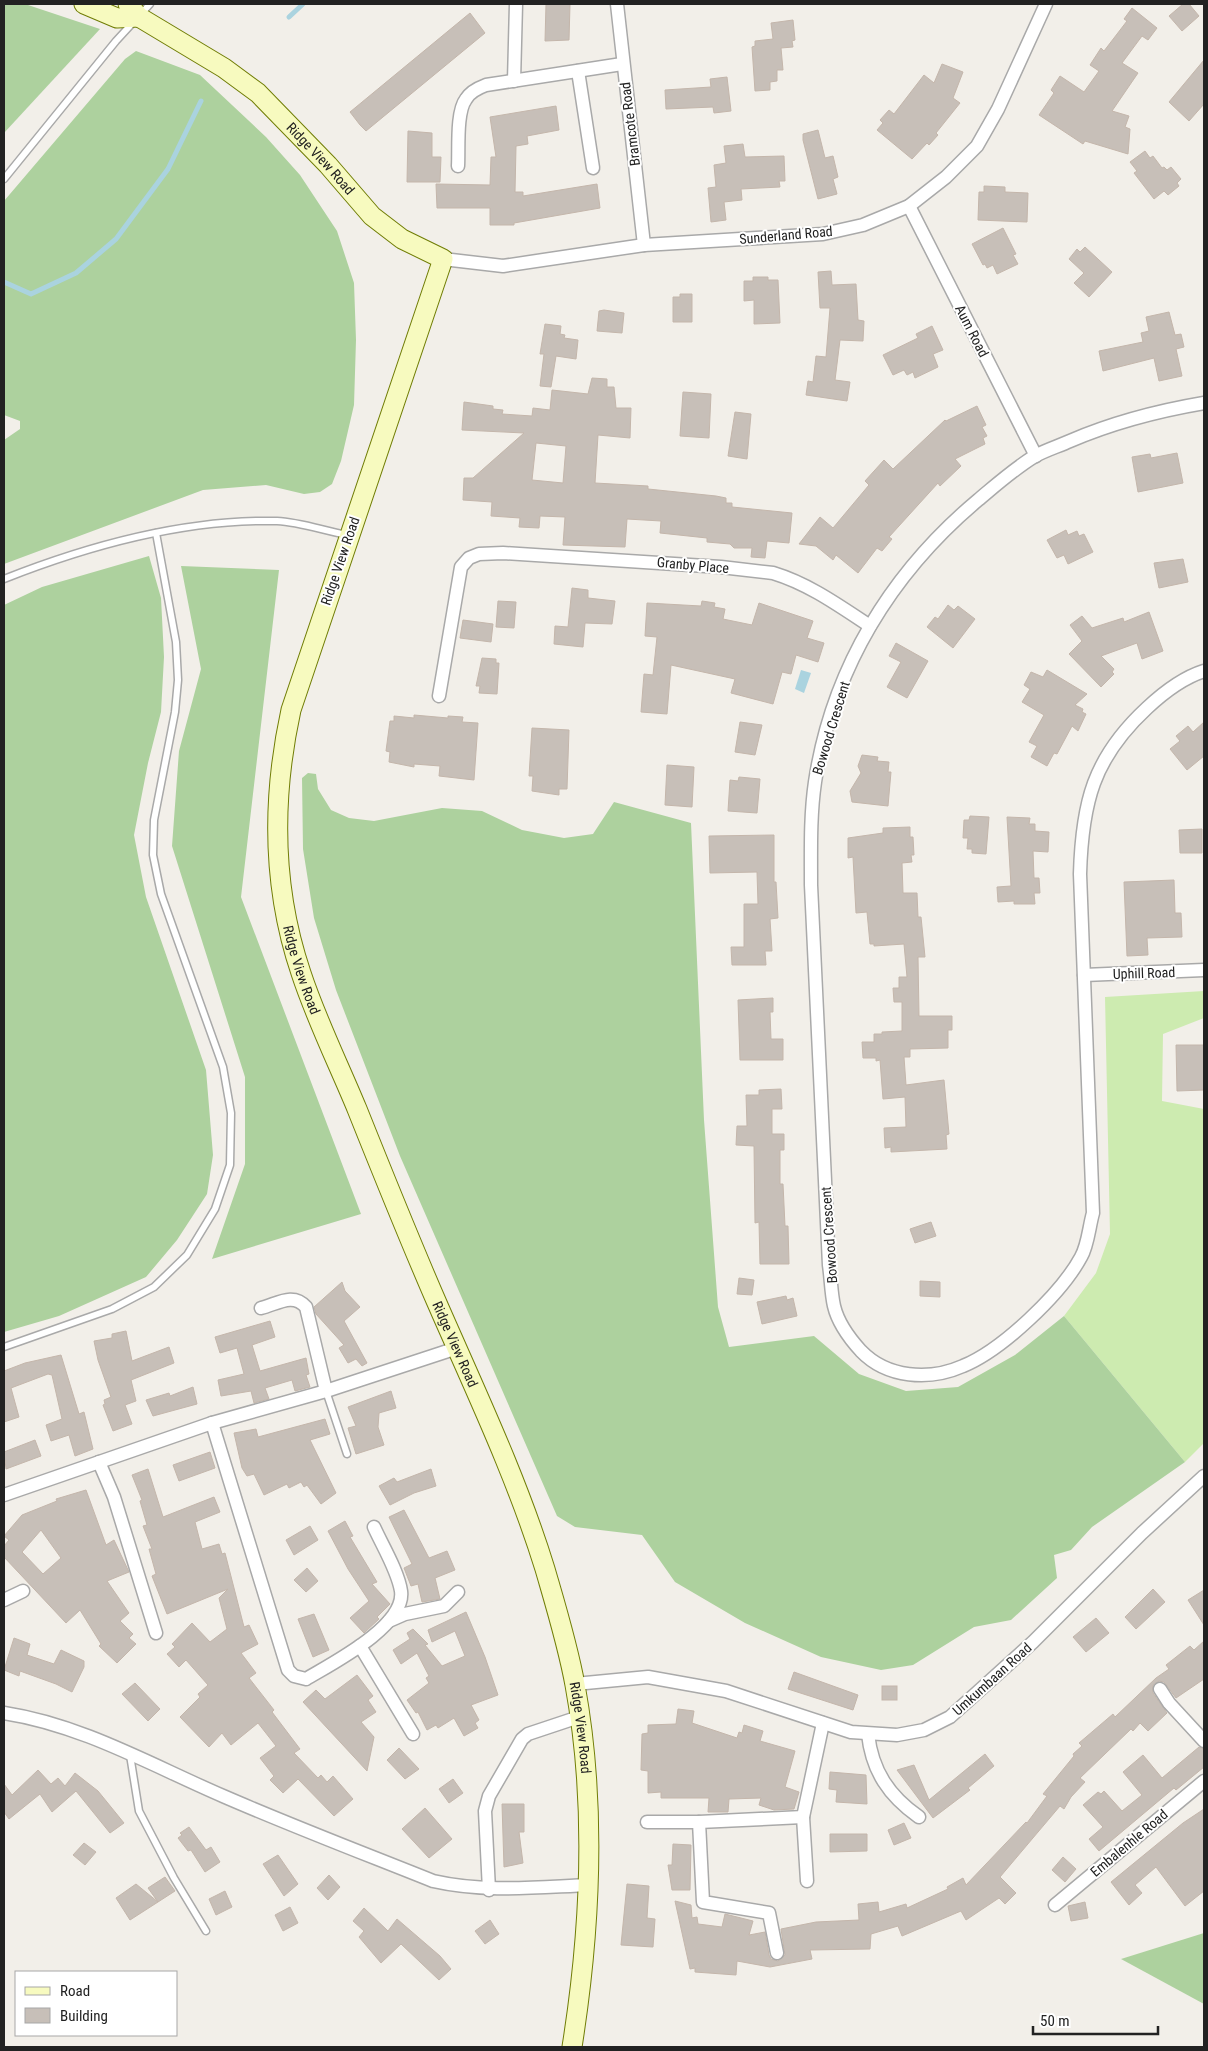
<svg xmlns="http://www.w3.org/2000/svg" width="1208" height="2051" font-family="'Roboto Condensed',sans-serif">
<rect width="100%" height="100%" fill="#f2efe9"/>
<!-- grass -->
<polygon fill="#cdebb0" points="1204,991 1204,1018 1163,1034 1162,1101 1204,1109 1204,1443 1185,1462 1064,1316 1096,1273 1110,1234 1105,997"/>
<!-- forest -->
<g fill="#add19e">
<polygon points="4,4 25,4 100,29 4,133"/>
<polygon points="136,51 200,75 266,137 300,175 337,231 354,283 356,340 354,405 341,461 332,484 320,492 304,494 266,485 203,490 4,564 4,440 20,429 20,421 4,415 4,201 125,59"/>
<polygon points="149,556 161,598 164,657 161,712 148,763 134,835 146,897 206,1070 213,1155 207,1194 177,1240 146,1277 59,1316 4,1332 4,605 42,587"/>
<polygon points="181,566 279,570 241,897 361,1214 212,1259 245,1164 245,1077 172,846 179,751 201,669"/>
<polygon points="308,773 316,774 318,789 331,810 349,818 374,821 442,808 482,811 522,830 564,838 593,834 614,802 691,823 704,1120 718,1307 729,1347 814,1336 859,1374 906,1391 958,1387 1015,1355 1064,1316 1185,1462 1092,1527 1071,1550 1054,1555 1057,1578 1011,1620 974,1627 913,1665 881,1670 821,1657 745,1623 675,1582 642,1535 575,1527 557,1516 400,1156 336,990 314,918 303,849 302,778"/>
<polygon points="1204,1933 1204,2004 1121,1959"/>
</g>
<!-- water -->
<polygon fill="#aad3df" points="801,670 811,673 804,693 795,689"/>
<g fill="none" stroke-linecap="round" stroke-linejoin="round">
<!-- stream -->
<g stroke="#aad3df" stroke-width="5">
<polyline points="289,17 303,4"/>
<polyline points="4,282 31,294 76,273 116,239 168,169 201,101"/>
</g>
</g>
<!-- building -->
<g fill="#c7bfb8" stroke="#c4b6ab" fill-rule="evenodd">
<polygon points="546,4 570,4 569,40 545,41"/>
<polygon points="1183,4 1189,4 1199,16 1182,31 1169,16"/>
<polygon points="1132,8 1157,28 1148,40 1142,36 1122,63 1138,73 1112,111 1129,116 1125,127 1130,129 1128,154 1085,141 1083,144 1039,115 1054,93 1051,90 1060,76 1084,92 1099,71 1090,65 1101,48 1104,51 1127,21 1124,19"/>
<polygon points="470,13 485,33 366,131 360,125 350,112"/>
<polygon points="793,20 795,40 792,41 793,47 781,48 783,70 777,70 777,81 770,82 770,90 755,91 752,47 755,46 755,41 773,39 771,23"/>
<polygon points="1204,60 1204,104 1189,121 1169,102"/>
<polygon points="942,64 963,72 953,98 960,103 936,133 938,135 929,145 927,143 912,159 877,130 883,123 880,120 889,110 894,114 924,75 934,83"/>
<polygon points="727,77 731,111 714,113 713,107 666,109 665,90 711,87 710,79"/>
<polygon points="556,106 559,130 527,136 528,144 516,146 515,192 523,192 523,196 597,184 600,208 514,223 514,225 490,225 490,208 437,208 436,184 490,185 491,157 496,157 490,117"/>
<polygon points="818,130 825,158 833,156 838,177 833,179 837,194 818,199 803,140 803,134"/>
<polygon points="408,131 432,133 432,157 441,157 440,182 407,182"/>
<polygon points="743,144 745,157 784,156 785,181 779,181 780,187 741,189 742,200 724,202 726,220 711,222 708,188 716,187 714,165 726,163 724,146"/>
<polygon points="1145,151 1150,158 1153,156 1162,168 1164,167 1167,170 1171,167 1181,179 1177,183 1179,186 1168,195 1164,191 1154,199 1134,173 1137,171 1130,162"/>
<polygon points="984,186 1005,187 1005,192 1028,193 1027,222 978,220 979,192 984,192"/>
<polygon points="1003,228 1016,254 1013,255 1018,264 997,274 993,265 987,268 985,264 983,265 972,244"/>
<polygon points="1085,247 1112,272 1089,297 1074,283 1084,273 1069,259 1077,249 1080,252"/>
<polygon points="831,271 832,285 856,284 858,320 864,321 863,341 840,340 835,380 850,382 847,401 806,395 808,381 813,382 816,356 826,357 830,308 820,308 818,272"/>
<polygon points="753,277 768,277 768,280 778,280 780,323 754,324 754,300 744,301 744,281 753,281"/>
<polygon points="680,294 692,294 692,322 673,322 673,297 680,297"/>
<polygon points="604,310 624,313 622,333 597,331 599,311"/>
<polygon points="1169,312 1175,335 1181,334 1184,347 1176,349 1182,376 1159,381 1154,358 1103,371 1099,351 1143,342 1141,333 1149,331 1146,317"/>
<polygon points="545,324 561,326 560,334 565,335 564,338 578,340 576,359 556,356 551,387 540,386 544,354 540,354"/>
<polygon points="932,326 943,350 933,354 938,367 915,378 913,372 907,375 904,370 893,375 883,355 918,338 916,334"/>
<path d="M592 378 607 379V387H614L616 408H631L630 438 598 435 595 483 648 486V489L716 496 726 498V503H732V507L792 513 789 543 767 541 765 558 751 557 752 548H734L730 544 707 542V538L660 533 661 521 627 519 625 547 563 545 565 517 540 516 539 528 519 527 520 518 491 516 492 502 463 500 464 478H473L524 433 462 430 464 402 493 406V409L503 410 502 414 532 416 533 408 550 410 552 390 588 394ZM536 443 566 446 563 483 532 480Z"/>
<polygon points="683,392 711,394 709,438 680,436"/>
<polygon points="977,406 986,425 982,427 987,436 983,438 985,444 955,459 961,466 940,486 938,483 889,537 892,539 882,551 877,548 858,573 836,555 833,560 816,546 799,544 820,517 833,528 869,485 865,481 884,460 893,469 945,420 946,421"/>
<polygon points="735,412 751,414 747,459 728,456"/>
<polygon points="1177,453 1183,483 1138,492 1132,457 1150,454 1151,458"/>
<polygon points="1066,530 1068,535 1077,531 1079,536 1084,534 1093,552 1068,564 1064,555 1057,558 1047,540"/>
<polygon points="1183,559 1188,582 1159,588 1154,563"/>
<polygon points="572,588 588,590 588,598 615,601 612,624 585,623 583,647 554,644 555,626 568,627"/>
<polygon points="498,601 516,602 514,628 496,627"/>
<polygon points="702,601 715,603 714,607 725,609 723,619 752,625 759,603 813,621 807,638 824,643 818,662 796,655 791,674 782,672 773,704 731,693 735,679 671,665 667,714 641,712 644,674 653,675 657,637 645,636 647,603 701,606"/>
<polygon points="948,605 954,610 958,606 975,619 953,648 927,627 935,617 938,619"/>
<polygon points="1149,612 1163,651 1142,659 1137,643 1101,656 1114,669 1112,672 1114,674 1101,687 1069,654 1082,641 1070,625 1082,616 1092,628 1123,618 1124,622"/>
<polygon points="463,620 493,624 491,642 460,638"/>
<polygon points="896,643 928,661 907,698 887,687 901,662 889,656"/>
<polygon points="482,658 496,659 496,663 499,663 497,694 479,693 480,686 476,686"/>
<polygon points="1047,670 1087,694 1075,705 1083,709 1082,712 1086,714 1078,731 1072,726 1057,754 1054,753 1047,766 1031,757 1037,746 1029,742 1044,715 1022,702 1030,689 1024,685 1031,672 1043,677"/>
<polygon points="414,715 448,718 448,716 463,717 462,722 478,723 474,780 439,776 440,766 414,764 414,767 389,762 390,752 386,751 390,721 394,721 394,716 414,718"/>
<polygon points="740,722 762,725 755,755 735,752"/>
<polygon points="1204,722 1204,756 1187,770 1170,749 1180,741 1176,736 1188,726 1193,732"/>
<polygon points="532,728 569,730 567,789 559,789 559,795 532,791 533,776 529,776"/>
<polygon points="862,755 878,757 877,761 889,762 888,772 891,772 888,806 852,802 850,791 861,773 858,766"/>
<polygon points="667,765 694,767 692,807 665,805"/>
<polygon points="739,777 760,779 757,813 728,811 730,780 738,781"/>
<polygon points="970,816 989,817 986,854 972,853 972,849 967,849 968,838 963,838 964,820 969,820"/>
<polygon points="1007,817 1030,818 1029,824 1035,824 1035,831 1049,832 1048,852 1033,851 1034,878 1039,878 1040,893 1034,893 1035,904 1014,904 1014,901 998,902 997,887 1011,886"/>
<polygon points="910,827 910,837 913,837 914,855 911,855 912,862 902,863 903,893 917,893 918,917 921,917 925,957 918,957 919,1016 952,1016 952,1030 948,1030 948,1048 910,1049 910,1057 904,1057 906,1085 944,1080 949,1134 946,1135 947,1149 891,1152 891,1147 885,1148 884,1128 906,1127 905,1097 883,1099 880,1060 876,1061 876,1058 863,1058 862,1042 874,1042 874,1034 882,1034 882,1032 902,1031 902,1002 894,1002 893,988 899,988 899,977 907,977 904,944 874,946 874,944 870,944 867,912 856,913 853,857 848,858 848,838 883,833 883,828"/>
<polygon points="1202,829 1202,853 1180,853 1179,830"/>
<polygon points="774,835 774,882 776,882 778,918 770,919 772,951 765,951 766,965 732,965 731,947 744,947 744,904 758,904 757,872 710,873 709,836"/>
<polygon points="1174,880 1175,913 1181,913 1182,937 1147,938 1148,955 1127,956 1124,882"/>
<polygon points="773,998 773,1012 770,1012 771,1039 783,1039 783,1060 740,1060 738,1000"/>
<polygon points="1176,1045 1204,1045 1204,1090 1177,1091"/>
<polygon points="781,1089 782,1109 772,1109 772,1134 784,1134 784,1150 780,1150 780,1184 783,1184 785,1226 788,1226 789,1264 760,1264 759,1222 755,1223 754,1146 736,1145 737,1126 747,1126 746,1095 759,1095 759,1090"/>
<polygon points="931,1222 936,1236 915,1243 910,1229"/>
<polygon points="739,1278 754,1280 752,1295 737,1294"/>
<polygon points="920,1281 940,1282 940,1297 920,1296"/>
<polygon points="342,1282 345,1291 360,1307 344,1321 367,1363 362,1366 356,1359 348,1363 339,1348 344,1345 316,1314 314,1307"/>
<polygon points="786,1296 787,1300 793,1298 797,1316 762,1324 757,1302"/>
<polygon points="270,1321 275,1337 252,1345 260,1371 306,1358 309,1374 306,1375 310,1387 295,1391 292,1380 265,1388 269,1399 254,1403 251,1391 221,1396 218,1380 244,1374 237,1348 220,1353 215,1337"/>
<polygon points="126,1331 132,1361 169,1347 174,1363 131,1380 136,1401 125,1405 132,1424 113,1431 103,1405 105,1404 104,1400 111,1397 98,1360 94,1341 112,1338 112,1334"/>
<polygon points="61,1355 79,1414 84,1412 93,1449 75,1456 69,1435 51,1441 46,1425 62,1419 52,1375 48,1374 11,1388 19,1417 4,1422 4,1371 25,1363"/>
<polygon points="193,1387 197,1404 153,1416 146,1400 169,1393 170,1396"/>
<polygon points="391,1391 396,1408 379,1413 378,1427 384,1445 356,1454 348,1428 356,1426 348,1407"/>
<polygon points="325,1419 330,1434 310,1440 336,1493 321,1504 307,1485 304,1487 301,1482 289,1488 287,1484 264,1495 254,1474 247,1476 242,1468 234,1433 256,1429 258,1437"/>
<polygon points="35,1440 41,1456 6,1469 4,1452"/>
<polygon points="210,1452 215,1468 179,1481 173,1465"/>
<polygon points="148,1469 163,1517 214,1497 220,1512 195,1522 202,1549 219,1544 222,1554 225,1553 244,1627 249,1625 258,1644 241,1653 256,1673 249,1678 274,1710 272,1712 300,1749 294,1753 318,1778 321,1775 327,1782 333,1776 353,1799 334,1816 298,1779 283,1793 270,1780 274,1776 260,1758 276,1746 258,1723 231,1745 222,1733 209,1747 180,1717 200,1697 198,1694 208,1685 186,1660 179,1667 167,1654 175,1647 172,1644 192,1623 210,1642 227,1629 219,1598 228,1589 167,1614 152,1576 156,1574 149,1549 152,1549 143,1526 147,1525 140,1501 142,1500 132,1475"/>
<polygon points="431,1469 436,1486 414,1493 390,1505 379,1486 394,1478 397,1482"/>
<path d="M86 1490 106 1545 114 1540 129 1572 107 1581 129 1613 120 1621 133 1634 129 1638 136 1644 117 1663 99 1646 101 1644 80 1610 66 1623 4 1557V1546L9 1540 4 1536 22 1515 57 1501 56 1499ZM41 1530 61 1558 43 1574 22 1552Z"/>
<polygon points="404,1510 429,1558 447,1551 455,1570 435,1578 440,1599 422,1602 418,1584 411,1586 404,1568 412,1564 389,1517"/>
<polygon points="345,1521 353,1536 350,1537 377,1582 372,1584 390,1604 377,1617 379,1619 364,1633 350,1618 369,1601 348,1569 328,1531"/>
<polygon points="310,1526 318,1540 294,1555 286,1540"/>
<polygon points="307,1568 318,1581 306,1592 294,1580"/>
<polygon points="1153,1589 1165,1602 1136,1629 1125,1617"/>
<polygon points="1204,1590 1204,1625 1188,1600"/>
<polygon points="466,1612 485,1657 498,1695 471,1705 479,1720 475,1723 478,1728 464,1736 454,1718 438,1728 436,1725 427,1730 418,1712 416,1713 407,1700 429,1683 426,1678 429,1676 417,1653 401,1664 393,1650 410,1639 407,1633 413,1629 428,1644 425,1645 442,1666 465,1656 455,1631 432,1642 428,1630"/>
<polygon points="314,1614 329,1650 313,1657 298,1619"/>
<polygon points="1096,1618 1109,1633 1086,1652 1073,1637"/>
<polygon points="14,1638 30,1644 27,1655 54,1664 61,1650 84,1661 84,1667 72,1692 56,1684 20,1671 19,1676 4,1670"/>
<polygon points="1204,1641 1204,1679 1176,1698 1164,1682 1159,1681 1153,1685 1153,1693 1167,1713 1148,1731 1140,1723 1133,1731 1131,1729 1080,1778 1085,1782 1071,1797 1064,1809 1060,1806 1000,1877 1016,1893 1005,1904 999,1898 966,1920 961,1911 902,1936 898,1926 871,1934 870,1949 810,1950 812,1959 770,1967 737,1961 736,1975 695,1972 695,1968 690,1969 675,1901 691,1905 692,1918 697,1917 698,1924 722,1927 725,1914 753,1921 749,1935 765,1932 769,1955 771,1959 778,1961 785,1955 781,1929 816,1922 859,1920 858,1904 878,1902 879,1912 906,1904 907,1908 948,1889 947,1887 963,1878 966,1885 1026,1822 1027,1823 1047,1796 1043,1794 1074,1756 1073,1754 1082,1746 1079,1743 1113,1714 1115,1717 1156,1678 1169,1669 1166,1665 1190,1646 1194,1650"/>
<polygon points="794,1672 858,1695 853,1710 788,1689"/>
<polygon points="357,1675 373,1696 368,1700 376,1712 361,1722 374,1737 367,1771 303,1702 316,1690 325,1699"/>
<polygon points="135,1683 160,1709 148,1721 122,1694"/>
<rect x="882" y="1686" width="15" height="14"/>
<polygon points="678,1709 694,1711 692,1723 737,1738 739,1732 742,1733 744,1725 763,1731 760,1741 795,1751 785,1787 799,1792 794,1809 774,1810 759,1805 761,1798 729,1799 728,1812 708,1812 709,1798 661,1798 661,1792 648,1793 648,1771 641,1770 642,1734 648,1733 648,1725 676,1724"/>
<polygon points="1199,1747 1204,1749 1204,1767 1176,1790 1174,1788 1099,1851 1089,1839 1103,1827 1083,1805 1098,1792 1101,1794 1104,1791 1122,1811 1142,1795 1123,1772 1143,1755 1162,1778"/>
<polygon points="399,1748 419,1769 405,1779 387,1760"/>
<polygon points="985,1754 994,1766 968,1788 970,1790 933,1818 897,1770 914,1765 929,1800"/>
<polygon points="38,1770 51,1784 58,1778 65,1786 75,1773 98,1791 124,1823 110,1833 76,1791 52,1812 40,1794 9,1819 4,1812 4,1784 12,1795"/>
<polygon points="830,1772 866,1775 867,1804 836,1802 837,1790 829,1789"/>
<polygon points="453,1779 463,1793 449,1803 439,1789"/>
<polygon points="502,1804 524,1804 524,1832 519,1832 523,1863 504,1867"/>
<polygon points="425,1808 452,1839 429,1858 402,1829"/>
<polygon points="1204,1809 1204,1891 1185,1906 1156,1867 1135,1885 1142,1893 1129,1905 1111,1882 1183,1823"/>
<polygon points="904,1823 911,1838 894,1845 888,1830"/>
<polygon points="189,1827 206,1850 211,1847 220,1862 205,1872 191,1850 188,1851 178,1838 182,1835 180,1833"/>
<polygon points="830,1834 867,1834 867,1851 830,1852"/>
<polygon points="84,1843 96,1852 85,1865 73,1855"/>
<polygon points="673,1844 691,1845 690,1890 672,1890 668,1865 672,1865"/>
<polygon points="278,1855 298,1884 284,1896 263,1864"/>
<polygon points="1063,1857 1076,1869 1065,1882 1052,1870"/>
<polygon points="329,1875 340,1887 328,1900 317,1888"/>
<polygon points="165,1877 175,1891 158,1902 148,1888"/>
<polygon points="136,1884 158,1902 130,1920 116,1898"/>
<polygon points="627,1884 649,1886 647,1918 655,1919 653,1947 621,1945"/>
<polygon points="225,1891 232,1907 216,1915 209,1899"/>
<polygon points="1085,1902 1088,1918 1071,1921 1068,1906"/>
<polygon points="290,1907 298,1923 283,1931 275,1915"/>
<polygon points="364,1908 388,1931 397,1919 440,1956 451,1969 439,1980 401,1944 381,1963 359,1937 364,1931 353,1921"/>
<polygon points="490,1920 499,1934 485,1944 475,1931"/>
</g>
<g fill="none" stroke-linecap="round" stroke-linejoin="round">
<!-- lane casing -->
<g stroke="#a9a9a9" stroke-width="9">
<g id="lane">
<polyline points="4,179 116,41 150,4"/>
<path d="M4 579C90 545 184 519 277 521 300 522 325 531 348 535"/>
<polyline points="4,1347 112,1309 154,1287 187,1255 215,1209 230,1165 231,1113 223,1067 161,894 153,855 154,820 175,712 178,680 176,642 156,533"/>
<polyline points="326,1391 347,1454"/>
<polyline points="130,1755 139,1811 174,1878 206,1931"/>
</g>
</g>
<!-- street casing -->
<g stroke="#a9a9a9" stroke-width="15">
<g id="street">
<polyline points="617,4 644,245"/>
<polyline points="578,71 593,168"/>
<polyline points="514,81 516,4"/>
<path d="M458 166C459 149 456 112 466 99 470 92 478 88 486 85L622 64"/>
<polyline points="909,206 1036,456"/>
<polyline points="443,259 503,266 644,245 823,234 863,225 909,206 946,177 977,146 998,109 1046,4"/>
<path d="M1204 403C1157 411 1114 422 1070 441 1059 446 1046 450 1035 456 1015 468 996 485 978 500 891 573 832 669 815 782 810 816 811 850 811 885L829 1265C831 1278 831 1293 834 1306 838 1323 850 1339 861 1351 887 1378 929 1381 963 1366 1002 1350 1061 1294 1081 1257 1088 1245 1089 1227 1093 1213L1080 874C1082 803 1093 758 1147 708 1163 693 1182 678 1204 671"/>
<path d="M439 696 461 567 469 558 479 554 503 553 721 567 773 573C809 584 838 605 870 626"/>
<polyline points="1084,975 1204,970"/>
<path d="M261 1308C277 1304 293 1292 306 1307L326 1391"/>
<path d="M212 1423 288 1670 294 1676 306 1679C331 1664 406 1626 401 1591 398 1571 382 1545 374 1527"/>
<polyline points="99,1462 114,1497 156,1633"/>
<polyline points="4,1495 212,1423 326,1391 457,1348"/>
<polyline points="4,1600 23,1591"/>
<polyline points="389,1621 405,1614 444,1606 458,1592"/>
<polyline points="360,1646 413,1734"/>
<polyline points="575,1684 648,1677 726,1691 851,1732 897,1735 924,1730 950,1717 1033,1642 1142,1533 1204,1476"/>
<polyline points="1160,1689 1169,1703 1204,1741"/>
<path d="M4 1713C82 1725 151 1765 223 1796 292 1826 363 1853 433 1881 486 1893 537 1887 590 1885"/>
<path d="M868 1734C872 1771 889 1796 919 1817"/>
<polyline points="803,1817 807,1881"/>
<polyline points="647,1822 699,1822"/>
<polyline points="489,1890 485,1811 489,1796 522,1739 528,1734 579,1717"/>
<polyline points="1055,1905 1204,1781"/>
<polyline points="777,1953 769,1913 703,1902 699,1822 803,1817 823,1723"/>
</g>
</g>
<!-- secondary casing -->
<g stroke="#707d05" stroke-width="21">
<g id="secondary">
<polyline points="84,4 117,18 139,17"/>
<path id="s1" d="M128 4 139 17 224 68 258 93 328 165 372 216 402 239 443 259 291 710C272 797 272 887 301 973 316 1019 338 1063 357 1109 383 1174 409 1239 437 1303 475 1390 517 1478 545 1569 556 1607 568 1646 575 1685 597 1805 591 1927 572 2047"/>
</g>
</g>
<!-- lane -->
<use href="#lane" stroke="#fff" stroke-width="6"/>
<!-- street -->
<use href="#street" stroke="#fff" stroke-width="12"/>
<!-- secondary -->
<use href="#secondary" stroke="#f7fabf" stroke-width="19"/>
</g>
<g text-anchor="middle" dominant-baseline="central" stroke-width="4" stroke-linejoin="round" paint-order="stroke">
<!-- street labels -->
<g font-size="14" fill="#222" stroke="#fff">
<text transform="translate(630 124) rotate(-97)">Bramcote Road</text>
<text stroke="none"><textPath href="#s1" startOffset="249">Ridge View Road</textPath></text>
<text transform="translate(786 235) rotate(-5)">Sunderland Road</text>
<text transform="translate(972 331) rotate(63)">Aum Road</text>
<text transform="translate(340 561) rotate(-71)">Ridge View Road</text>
<text transform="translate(693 565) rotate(5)">Granby Place</text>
<text transform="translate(831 728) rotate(-73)">Bowood Crescent</text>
<text stroke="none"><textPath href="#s1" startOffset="1149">Ridge View Road</textPath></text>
<text transform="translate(1144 973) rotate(-2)">Uphill Road</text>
<text transform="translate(829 1235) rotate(-94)">Bowood Crescent</text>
<text stroke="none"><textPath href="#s1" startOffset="1554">Ridge View Road</textPath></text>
<text transform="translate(992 1679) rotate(-42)">Umkumbaan Road</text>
<text stroke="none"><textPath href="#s1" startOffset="1959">Ridge View Road</textPath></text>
<text transform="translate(1129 1843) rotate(-40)">Embalenhle Road</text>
</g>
</g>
<!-- border -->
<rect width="1208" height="2051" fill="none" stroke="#222222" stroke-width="10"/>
<!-- legend -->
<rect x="15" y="1971" width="162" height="65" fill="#ffffff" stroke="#a7a7a7"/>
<rect x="25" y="1987" width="25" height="8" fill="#f7fabf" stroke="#a7a7a7"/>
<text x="60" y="1996" font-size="15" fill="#222222">Road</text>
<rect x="25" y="2008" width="25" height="15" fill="#c7bfb8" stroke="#a7a7a7"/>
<text x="60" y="2021" font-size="15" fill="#222222">Building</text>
<!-- scale -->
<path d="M1033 2026v8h125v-8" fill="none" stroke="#222222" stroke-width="2.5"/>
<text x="1040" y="2026" font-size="15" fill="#222222" stroke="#ffffff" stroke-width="4" paint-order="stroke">50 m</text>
</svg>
